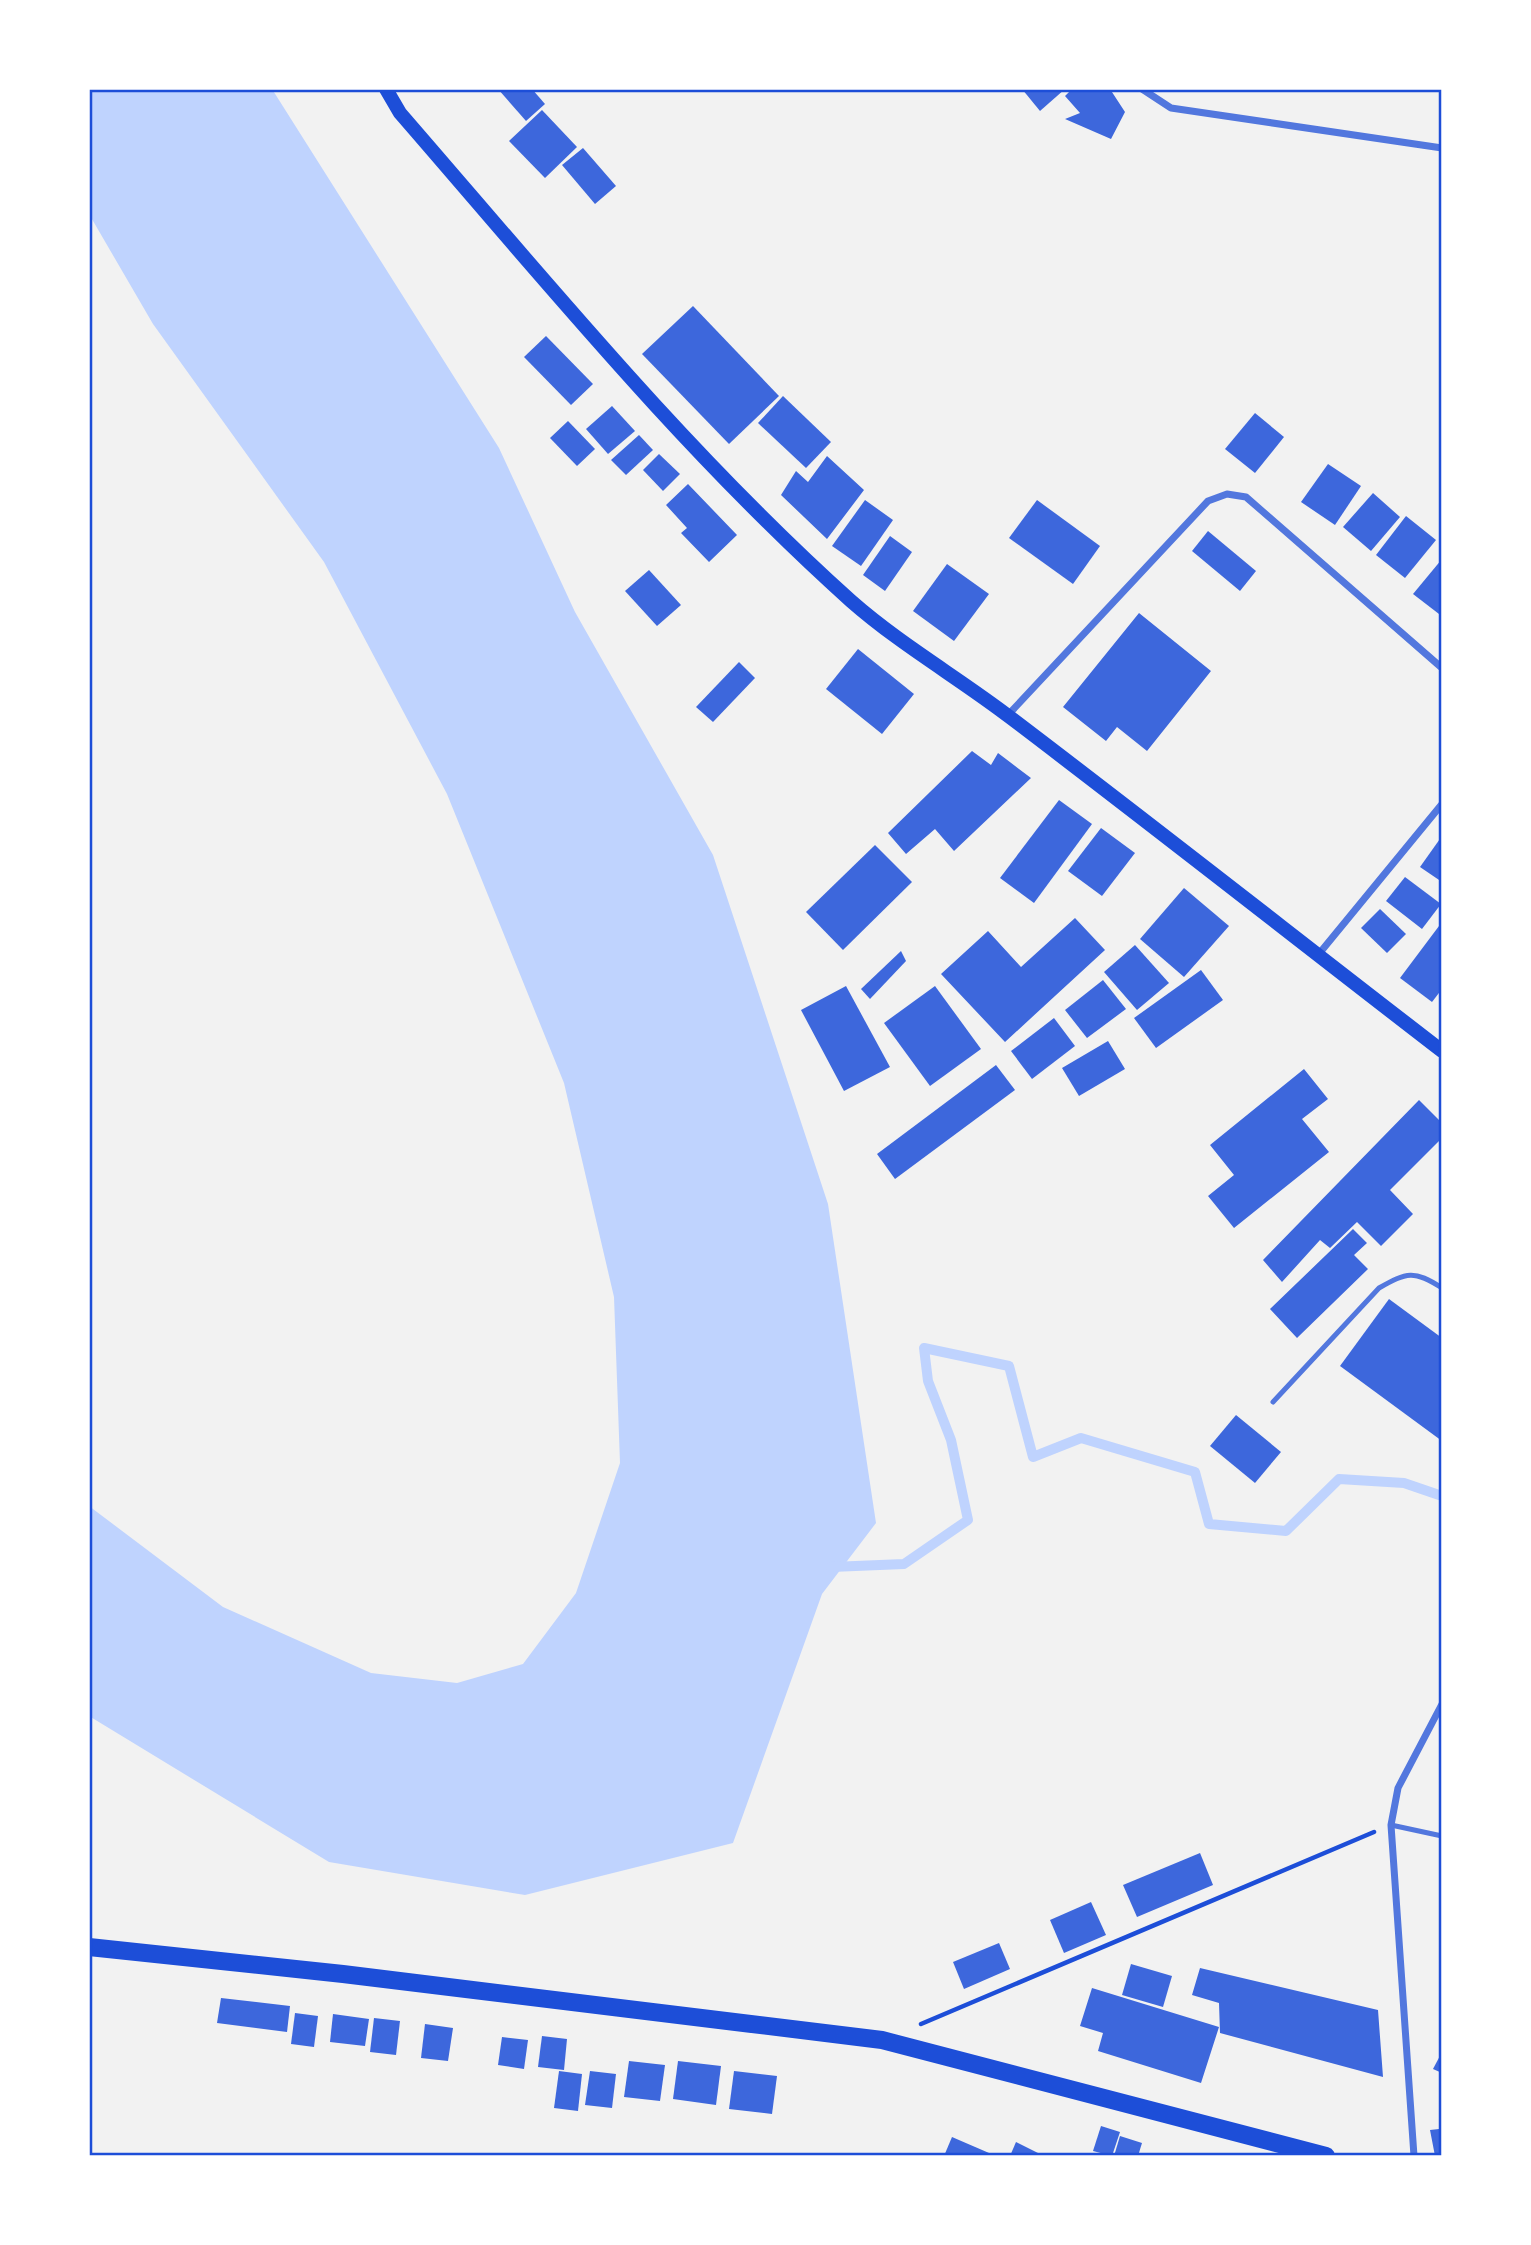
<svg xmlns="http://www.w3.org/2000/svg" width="1531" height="2245" font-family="'Open Sans',sans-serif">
<rect width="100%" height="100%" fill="#f2f2f2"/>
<!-- water -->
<polygon fill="#bfd3fe" points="89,89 272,89 499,448 575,612 713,855 828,1204 876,1523 822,1594 733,1843 525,1895 329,1862 89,1716 89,1506 223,1607 371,1673 457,1683 523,1664 576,1593 620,1463 614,1297 564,1083 447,794 324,562 153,324 89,214"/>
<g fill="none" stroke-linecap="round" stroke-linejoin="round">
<!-- stream -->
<polyline stroke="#bfd3fe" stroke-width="10" points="831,1567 904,1564 968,1520 951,1440 928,1381 924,1348 1009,1366 1033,1457 1081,1438 1195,1472 1209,1524 1286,1531 1339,1479 1404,1483 1442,1496"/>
</g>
<!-- building -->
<g fill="#3d67dc">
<polygon points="498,89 532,89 545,104 526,121"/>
<polygon points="1022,89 1065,89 1040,111"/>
<polygon points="1072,89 1110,89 1125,112 1111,139 1065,119 1080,113 1065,96"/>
<polygon points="542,110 577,147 545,178 509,141"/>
<polygon points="583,148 616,186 595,204 562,165"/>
<polygon points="693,306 779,396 729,444 642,354"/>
<polygon points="546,336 593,384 571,405 524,357"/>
<polygon points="783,396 831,442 806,468 758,423"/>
<polygon points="612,406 635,431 608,454 586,429"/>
<polygon points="1255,413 1284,437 1255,473 1225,449"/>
<polygon points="568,421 595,449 577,466 550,438"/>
<polygon points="639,435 653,450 626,475 611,460"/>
<polygon points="659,454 680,474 663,491 643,470"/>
<polygon points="827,456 864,490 827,539 781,495 796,471 808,482"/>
<polygon points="1328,464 1361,486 1335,525 1301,502"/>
<polygon points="688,484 737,535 709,562 681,533 687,528 666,505"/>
<polygon points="1373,493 1400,517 1371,551 1343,527"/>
<polygon points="865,500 893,520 861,566 832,546"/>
<polygon points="1037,500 1100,546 1073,584 1009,538"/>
<polygon points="1406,516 1436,540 1405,578 1376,555"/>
<polygon points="1208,531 1256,571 1240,591 1192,551"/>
<polygon points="890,536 912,552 885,591 863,575"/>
<polygon points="1442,559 1442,611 1439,614 1413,594"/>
<polygon points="947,564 989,594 954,641 913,611"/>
<polygon points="649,570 681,605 657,626 625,591"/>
<polygon points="1139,613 1211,671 1147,751 1117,727 1106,741 1063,707"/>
<polygon points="858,649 914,694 882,734 826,689"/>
<polygon points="739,662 755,678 713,722 696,707"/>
<polygon points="972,751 991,765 998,753 1031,778 954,851 935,829 906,854 888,833"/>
<polygon points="1059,800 1092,824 1034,903 1000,878"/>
<polygon points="1101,828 1135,853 1102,896 1068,871"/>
<polygon points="1442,836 1442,882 1420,867"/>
<polygon points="875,845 912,882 843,950 806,912"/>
<polygon points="1405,877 1441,904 1422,929 1386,901"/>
<polygon points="1184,888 1229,926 1184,977 1140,939"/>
<polygon points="1380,909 1406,934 1387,953 1361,928"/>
<polygon points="1075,918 1105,950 1005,1042 941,974 988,931 1021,967"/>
<polygon points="1442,922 1442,989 1432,1002 1400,978"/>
<polygon points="1135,945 1169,983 1137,1010 1104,972"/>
<polygon points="901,951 906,961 870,999 861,989"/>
<polygon points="1201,970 1223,1000 1156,1048 1134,1018"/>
<polygon points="1103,980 1126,1009 1087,1038 1065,1010"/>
<polygon points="846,986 890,1067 844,1091 801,1010"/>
<polygon points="935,986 981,1049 930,1086 884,1023"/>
<polygon points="1054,1018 1075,1046 1032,1079 1011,1051"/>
<polygon points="1108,1041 1125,1069 1079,1096 1062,1068"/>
<polygon points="996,1065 1015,1090 895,1179 877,1154"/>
<polygon points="1304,1069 1328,1099 1302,1119 1329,1152 1234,1228 1208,1196 1234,1175 1210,1145"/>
<polygon points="1419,1100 1442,1123 1442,1138 1390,1190 1413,1214 1381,1246 1357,1222 1330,1248 1320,1240 1282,1282 1263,1260"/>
<polygon points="1353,1229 1367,1243 1354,1255 1368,1269 1297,1338 1270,1309"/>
<polygon points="1389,1299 1442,1338 1442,1441 1340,1366"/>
<polygon points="1236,1415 1281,1452 1255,1483 1210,1446"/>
<polygon points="1200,1853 1213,1885 1137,1917 1123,1885"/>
<polygon points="1091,1902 1106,1935 1064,1953 1050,1920"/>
<polygon points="999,1943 1010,1969 964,1989 953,1962"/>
<polygon points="1131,1964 1172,1976 1163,2007 1122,1995"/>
<polygon points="1200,1968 1378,2010 1383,2077 1220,2033 1219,2003 1192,1995"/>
<polygon points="1092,1988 1219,2027 1201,2083 1098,2051 1103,2033 1080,2026"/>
<polygon points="221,1998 290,2006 287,2032 217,2023"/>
<polygon points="295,2013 318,2016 314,2047 291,2044"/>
<polygon points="333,2014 369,2019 365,2046 330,2042"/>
<polygon points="374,2018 400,2021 396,2055 370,2052"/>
<polygon points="425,2024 453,2028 448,2061 421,2058"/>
<polygon points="542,2036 567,2039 564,2070 538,2067"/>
<polygon points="502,2037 528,2040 524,2069 498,2065"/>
<polygon points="1442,2052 1442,2073 1433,2069"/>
<polygon points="629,2061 665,2065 660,2101 624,2097"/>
<polygon points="678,2061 721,2066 716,2105 673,2099"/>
<polygon points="559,2071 582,2074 578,2111 554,2108"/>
<polygon points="590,2071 616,2074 612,2108 585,2105"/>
<polygon points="734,2071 777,2076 772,2114 729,2109"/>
<polygon points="1442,2124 1442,2156 1435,2156 1430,2130 1439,2129"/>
<polygon points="1101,2126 1120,2132 1112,2156 1093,2151"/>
<polygon points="1120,2136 1142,2143 1138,2156 1114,2156"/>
<polygon points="952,2137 996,2156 944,2156"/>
<polygon points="1016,2142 1044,2156 1010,2156"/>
</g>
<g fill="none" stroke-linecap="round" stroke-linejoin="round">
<!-- path -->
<polyline stroke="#1d4ed8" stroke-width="4.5" points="921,2024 1374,1832"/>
<!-- service -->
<g stroke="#5277de" stroke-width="5">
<path d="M1273 1402 1379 1288C1407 1272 1414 1270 1442 1288"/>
<polyline points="1391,1825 1442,1836"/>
</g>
<!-- minor -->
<g stroke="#5277de" stroke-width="7">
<polyline points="1142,89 1171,108 1442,148"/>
<polyline points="1008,715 1208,501 1227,494 1246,497 1442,668"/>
<polyline points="1318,955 1442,804"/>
<polyline points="1414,2156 1391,1825 1398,1788 1442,1704"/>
</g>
<!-- secondary -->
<path stroke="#1d4ed8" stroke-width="14" d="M386 89 400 113C545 280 686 453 851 601 901 645 959 678 1011 718 1156 828 1298 940 1442 1051"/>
<!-- primary -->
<polyline stroke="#1d4ed8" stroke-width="18" points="89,1947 343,1974 882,2040 1326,2156"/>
</g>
<!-- border -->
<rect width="1531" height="2245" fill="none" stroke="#ffffff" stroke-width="182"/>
<rect x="91" y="91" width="1349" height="2063" fill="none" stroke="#1d4ed8" stroke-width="2.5"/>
</svg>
